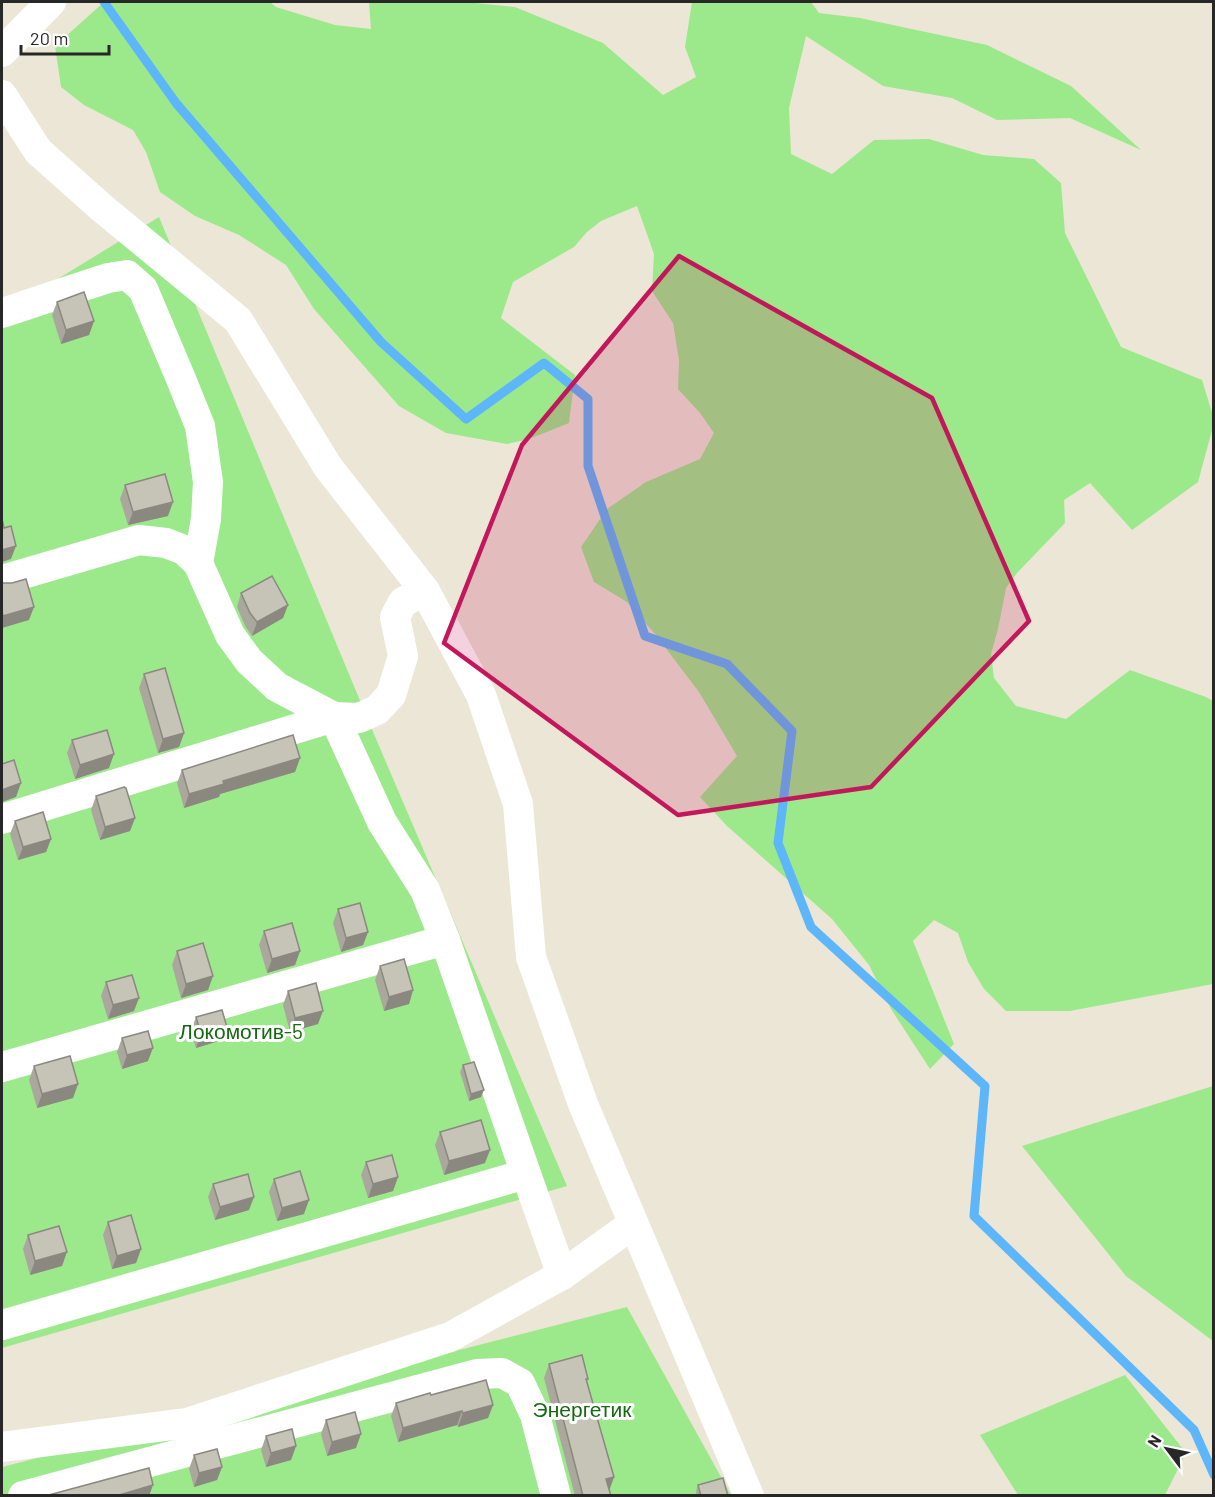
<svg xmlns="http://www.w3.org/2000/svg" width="1215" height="1497" font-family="Barlow,sans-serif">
<rect width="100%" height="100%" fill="#ece6d6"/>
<!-- green -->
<g fill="#9ce98c">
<polygon points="104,2 270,2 276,7 335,25 371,29 369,2 465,2 515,7 603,43 663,95 696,77 685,47 692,2 811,2 819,13 860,18 987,45 1071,86 1141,150 1070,118 997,120 952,98 883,86 806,36 789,108 791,154 832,174 874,140 929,139 983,155 1034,159 1061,183 1065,233 1121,347 1202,380 1213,416 1214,423 1198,482 1132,530 1090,483 1064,500 1065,523 1017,573 1006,588 998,629 991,654 994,678 1016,706 1066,719 1130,670 1206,697 1213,701 1213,984 1070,1011 1006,1011 984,989 968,962 958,933 934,920 913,941 954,1044 930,1069 891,1009 869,965 832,919 727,826 700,797 737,756 699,692 655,634 627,602 594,582 581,547 607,509 646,482 700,459 714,433 700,413 678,389 679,360 673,323 652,291 654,254 637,206 601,221 587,232 574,247 513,282 501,318 575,375 569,423 529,439 507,444 446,433 399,406 314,309 286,265 239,235 195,216 160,192 146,152 133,130 84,105 61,87 55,46"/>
<polygon points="159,217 371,727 567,1186 2,1348 2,297 56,280"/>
<polygon points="1213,1086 1214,1086 1213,1341 1126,1276 1022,1146"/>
<polygon points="627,1307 731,1495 2,1496 2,1467"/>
<polygon points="1125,1375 1186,1453 1165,1495 1018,1495 980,1435"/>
</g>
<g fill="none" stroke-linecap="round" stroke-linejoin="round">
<!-- stream -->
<polyline stroke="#5db5fa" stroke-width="9" points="104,2 176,103 381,342 466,419 544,363 588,399 588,466 645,636 727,664 792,731 778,843 811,927 985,1086 974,1216 1194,1430 1214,1475"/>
<!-- minor -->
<g stroke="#fff" stroke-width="30">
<polyline points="2,52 51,2"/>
<polyline points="2,95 38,151 102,208 238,320 328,467 425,591 481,695 518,804 531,957 583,1104 749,1496"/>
<polyline points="2,313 108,278 127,275 143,289 181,379 200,426 208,482 206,519 198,563"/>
<polyline points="2,580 139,540 166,543 184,550 198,563 230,635 249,661 277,687 334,717 2,819"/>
<polyline points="445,940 526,1174"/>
<polyline points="2,1067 445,940 425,890 382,822 334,717 359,718 377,710 391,695 403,656 395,617 403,602 425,591"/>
<polyline points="2,1325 526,1174 562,1275"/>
<polyline points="2,1447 187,1423 450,1337 562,1275 633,1224"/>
<polyline points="23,1496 477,1374 502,1373 520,1383 535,1415 556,1496"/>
</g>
</g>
<!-- wall -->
<g fill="#aaa89d">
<polygon points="57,302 94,321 89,335 61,344 52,315"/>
<polygon points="125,485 168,516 128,525 120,499"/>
<polygon points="241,593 288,605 283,618 252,636 245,626 237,607"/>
<polygon points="144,674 184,733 179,747 158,753 139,688"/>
<polygon points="72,740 109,768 75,779 67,753"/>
<polygon points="300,758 295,772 220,794 219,797 184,808 177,783 182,770"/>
<polygon points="96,796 135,818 130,831 100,840 91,810"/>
<polygon points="15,821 51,839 46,852 18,860 10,834"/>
<polygon points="338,909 368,932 363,945 341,952 333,923"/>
<polygon points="264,931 300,951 295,965 267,973 259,945"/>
<polygon points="177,951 213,976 208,990 181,998 172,965"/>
<polygon points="380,966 413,990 409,1004 384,1011 375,980"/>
<polygon points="106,982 134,1011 108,1019 101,996"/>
<polygon points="288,991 318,1024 290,1032 283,1005"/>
<polygon points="196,1017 222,1040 196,1048 191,1031"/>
<polygon points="122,1038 148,1061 122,1069 117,1052"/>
<polygon points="463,1065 481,1097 469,1101 460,1072"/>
<polygon points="34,1066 78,1084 73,1098 37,1108 29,1080"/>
<polygon points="440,1132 485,1163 444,1175 435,1145"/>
<polygon points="366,1162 398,1177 393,1191 368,1198 361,1175"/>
<polygon points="274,1179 304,1214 277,1221 269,1192"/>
<polygon points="213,1184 249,1210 215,1220 208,1197"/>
<polygon points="108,1222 141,1249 136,1263 112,1269 103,1235"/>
<polygon points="28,1235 62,1266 30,1275 23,1249"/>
<polygon points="549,1364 588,1379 587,1382 614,1477 609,1490 611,1496 575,1496 544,1378"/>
<polygon points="431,1395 493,1405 488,1418 458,1427 457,1425 398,1442 391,1416 396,1403"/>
<polygon points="326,1420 356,1448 327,1456 321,1434"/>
<polygon points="266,1436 296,1446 291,1460 266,1467 261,1450"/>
<polygon points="194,1455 222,1467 217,1480 194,1487 189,1469"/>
<polygon points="698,1485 728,1496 697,1496 696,1492"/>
</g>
<!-- shaded-wall -->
<g fill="#8b8880">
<polygon points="94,321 89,335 61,344 66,330"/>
<polygon points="173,502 168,516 128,525 133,512"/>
<polygon points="16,546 11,559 2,562 2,550"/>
<polygon points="288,605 283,618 252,636 257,622"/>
<polygon points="34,607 29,620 2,628 2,619 3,616"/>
<polygon points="184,733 179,747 158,753 163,739"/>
<polygon points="114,754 109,768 75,779 80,765"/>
<polygon points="300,758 295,772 220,794 219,797 184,808 189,794 223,781"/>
<polygon points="21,783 16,797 2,802 2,790"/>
<polygon points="135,818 130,831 100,840 105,827"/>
<polygon points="51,839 46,852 18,860 23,847"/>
<polygon points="368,932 363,945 341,952 346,938"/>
<polygon points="300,951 295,965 267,973 272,959"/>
<polygon points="213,976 208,990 181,998 186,984"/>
<polygon points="413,990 409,1004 384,1011 389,997"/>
<polygon points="139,998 134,1011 108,1019 113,1005"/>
<polygon points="323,1011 318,1024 290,1032 295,1018"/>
<polygon points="227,1027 222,1040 196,1048 201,1034"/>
<polygon points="153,1048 148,1061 122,1069 127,1055"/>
<polygon points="78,1084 73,1098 37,1108 42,1094"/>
<polygon points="484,1090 481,1097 469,1101 471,1094"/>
<polygon points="490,1150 485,1163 444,1175 449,1161"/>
<polygon points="398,1177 393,1191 368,1198 373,1184"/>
<polygon points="254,1197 249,1210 215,1220 220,1207"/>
<polygon points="309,1200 304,1214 277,1221 282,1208"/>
<polygon points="141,1249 136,1263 112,1269 117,1256"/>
<polygon points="67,1252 62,1266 30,1275 35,1261"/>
<polygon points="493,1405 488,1418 458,1427 463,1413"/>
<polygon points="462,1411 457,1425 398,1442 403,1428"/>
<polygon points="361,1434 356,1448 327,1456 332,1442"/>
<polygon points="296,1446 291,1460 266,1467 271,1453"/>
<polygon points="222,1467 217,1480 194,1487 199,1473"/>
<polygon points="614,1477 609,1491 606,1479"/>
<polygon points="153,1485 149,1496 116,1496"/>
</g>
<!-- building -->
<g fill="#c6c3b7" stroke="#8b8880" stroke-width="1.5">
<polygon points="84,292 94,321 66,330 57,302"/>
<polygon points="165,474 173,502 133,512 125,485"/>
<polygon points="2,519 4,528 11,526 16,546 2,550"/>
<polygon points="272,576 288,605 257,622 250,613 241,593"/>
<polygon points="26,579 34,607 3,616 2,612 2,582 3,583 12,583"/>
<polygon points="165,668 184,733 163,739 144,674"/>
<polygon points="107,730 114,754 80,765 72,740"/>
<polygon points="293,735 300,758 223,781 224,784 189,794 182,770"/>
<polygon points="14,760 21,783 2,790 2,764"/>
<polygon points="124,787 126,788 135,818 105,827 96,796"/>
<polygon points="43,812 51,839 23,847 15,821"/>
<polygon points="360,903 368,932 346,938 338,909"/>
<polygon points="292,923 300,951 272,959 264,931"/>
<polygon points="203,943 213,976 186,984 177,951"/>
<polygon points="404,959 413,990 389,997 380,966"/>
<polygon points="132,975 139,998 113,1005 106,982"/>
<polygon points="316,983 323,1011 295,1018 288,991"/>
<polygon points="222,1010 227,1027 201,1034 196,1017"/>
<polygon points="148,1031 153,1048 127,1055 122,1038"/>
<polygon points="70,1056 78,1084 42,1094 34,1066"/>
<polygon points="474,1062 484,1090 471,1094 463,1065"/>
<polygon points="481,1120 490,1150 449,1161 440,1132"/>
<polygon points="392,1155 398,1177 373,1184 366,1162"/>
<polygon points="300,1171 309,1200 282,1208 274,1179"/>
<polygon points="248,1174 254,1197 220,1207 213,1184"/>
<polygon points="131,1215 141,1249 117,1256 108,1222"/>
<polygon points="59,1226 67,1252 35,1261 28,1235"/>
<polygon points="582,1355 588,1379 586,1379 614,1477 606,1479 611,1496 583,1496 549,1364"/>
<polygon points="486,1380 493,1405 463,1413 462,1411 403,1428 396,1403 430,1393 431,1395"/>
<polygon points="355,1412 361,1434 332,1442 326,1420"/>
<polygon points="292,1429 296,1446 271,1453 266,1436"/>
<polygon points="217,1449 222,1467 199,1473 194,1455"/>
<polygon points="149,1468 153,1485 116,1496 45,1496"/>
<polygon points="723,1478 728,1496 701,1496 698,1485"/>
</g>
<!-- marked area -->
<path fill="#c2185b" fill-opacity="0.2" stroke="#c2185b" stroke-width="4.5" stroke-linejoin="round" d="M679 256 932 398 1029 621 871 787 678 815 444 643 522 445Z"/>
<g text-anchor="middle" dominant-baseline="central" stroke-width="6" stroke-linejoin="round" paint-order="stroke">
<!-- park labels -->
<g font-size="21" fill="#156912" stroke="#fff">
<text x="241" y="1030">Локомотив-5</text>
<text x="582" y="1408">Энергетик</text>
</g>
</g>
<!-- border -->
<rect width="1215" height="1497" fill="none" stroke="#272727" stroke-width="6"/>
<!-- north arrow -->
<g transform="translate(1167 1449) rotate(302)" stroke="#ffffff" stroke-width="4.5" paint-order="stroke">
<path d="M0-4.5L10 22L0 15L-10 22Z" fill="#272727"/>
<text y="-9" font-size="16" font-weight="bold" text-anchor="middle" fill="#272727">N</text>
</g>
<!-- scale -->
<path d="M21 45v9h88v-9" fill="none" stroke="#272727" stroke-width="3"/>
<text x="30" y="45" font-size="18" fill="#272727" stroke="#ffffff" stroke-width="4.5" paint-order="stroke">20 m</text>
</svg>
